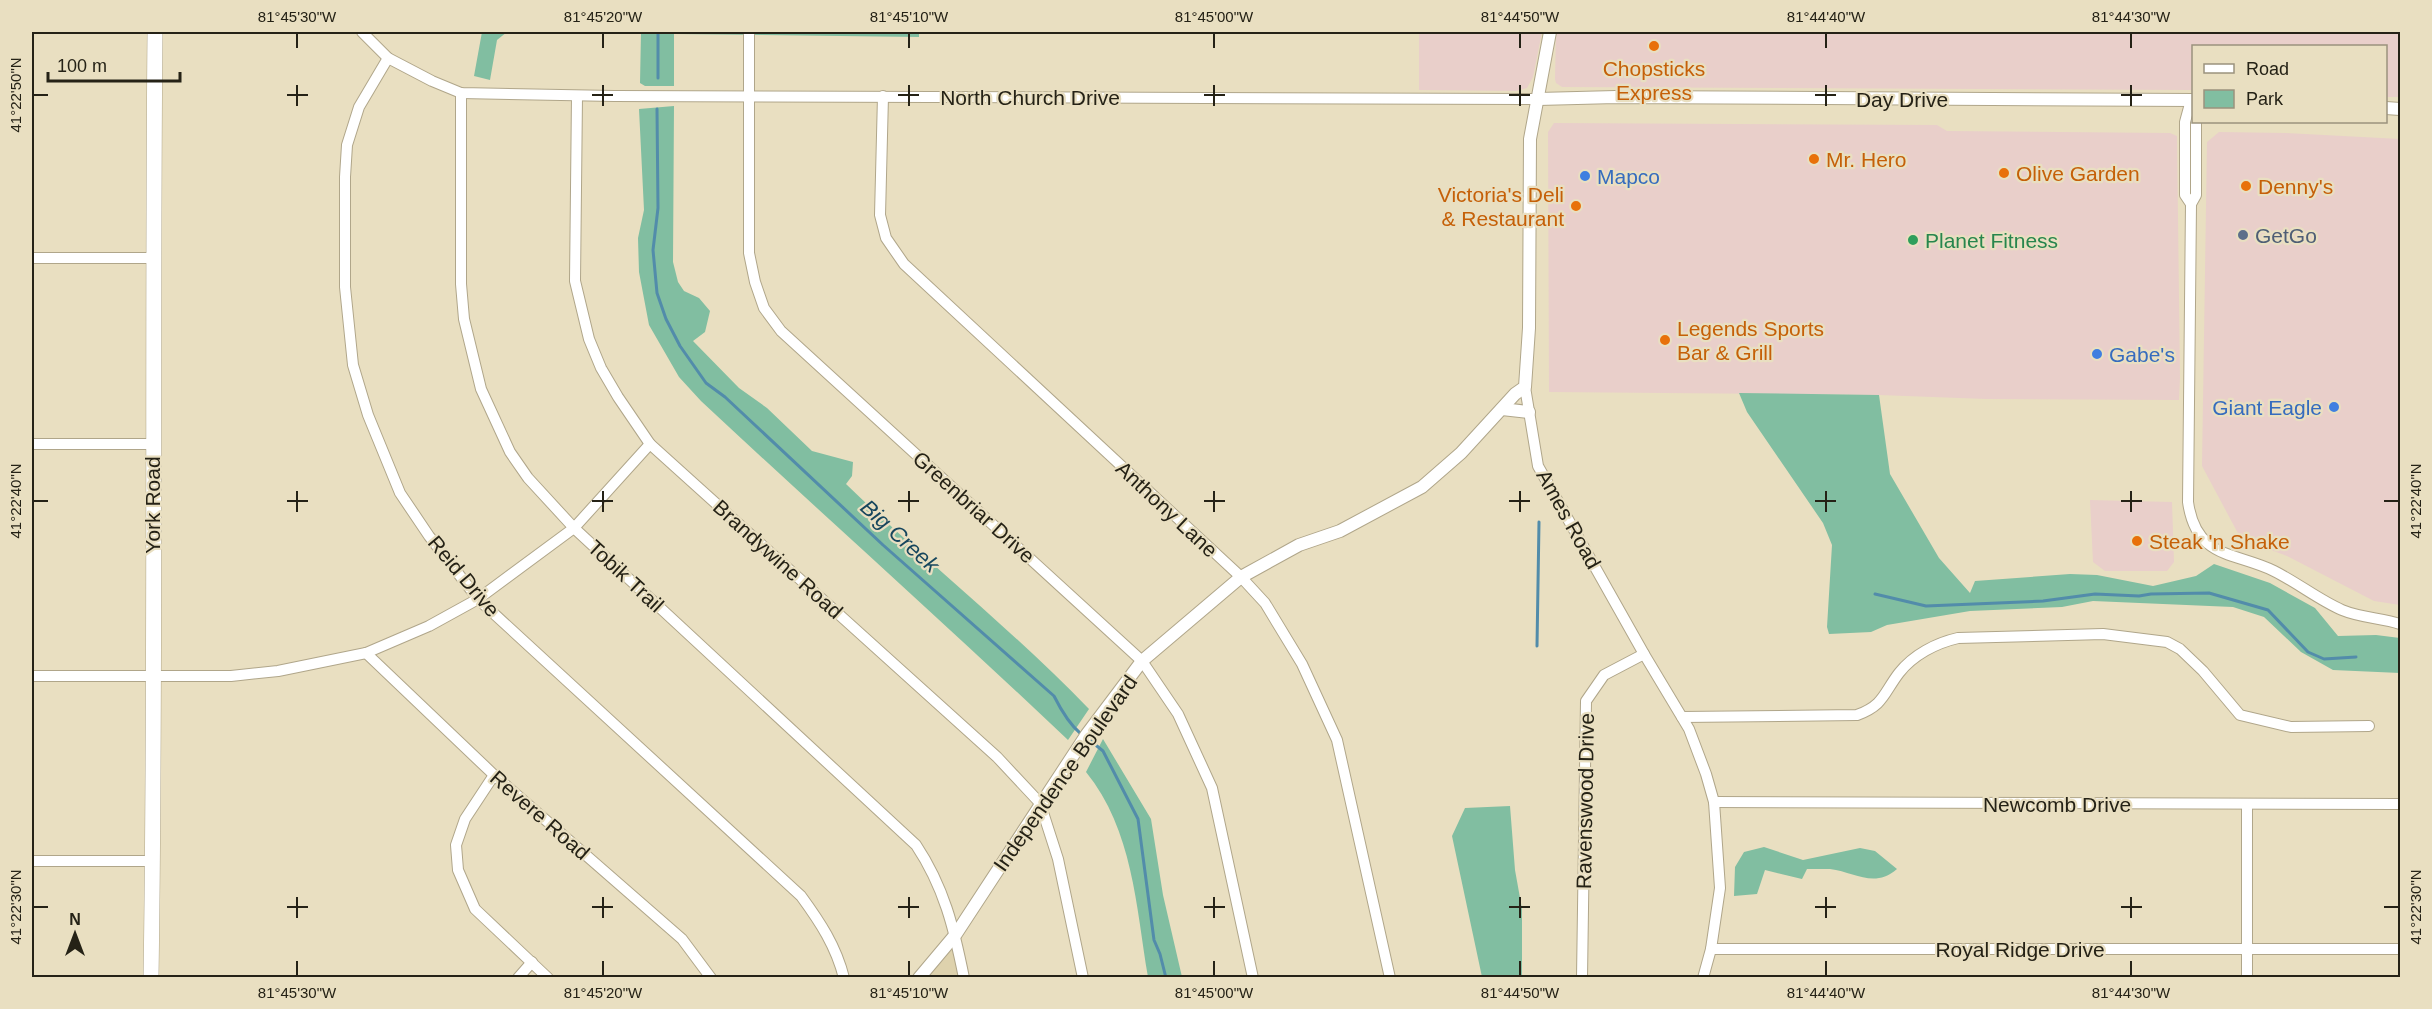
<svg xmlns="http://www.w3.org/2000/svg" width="2432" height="1009" font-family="Arial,sans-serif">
<rect width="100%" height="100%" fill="#e9dfc1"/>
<!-- commercial -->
<g fill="#e9cfca">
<polygon points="1542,32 1533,77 1527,88 1516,91 1419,90 1419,34"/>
<polygon points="1556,32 2400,32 2400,97 2386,97 2386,46 2194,46 2193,90 1562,87 1556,83 1555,79"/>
<polygon points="1554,123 1937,125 1947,131 2170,133 2177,136 2180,378 2179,400 1986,399 1879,395 1549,392 1548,132"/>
<polygon points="2219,132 2286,133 2400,139 2400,605 2374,601 2287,556 2241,539 2202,466 2207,142"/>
<polygon points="2090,500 2172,502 2174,562 2167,571 2105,571 2093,562"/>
</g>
<!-- built -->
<polygon fill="#ded2ad" points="956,934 964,977 919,977"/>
<!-- green -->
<g fill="#81bea1">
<polygon points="482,32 507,32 497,40 490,80 474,76"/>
<polygon points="641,32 1525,32 1289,34 919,32 919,37 674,34 674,86 645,86 640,83"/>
<path d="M674 106 673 262 678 282 684 291 699 298 710 311 705 332 693 341 739 388 767 408 812 451 853 462 852 476 846 484C925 561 1012 629 1089 709L1068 740C947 625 823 515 701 401L679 377 649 325 639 272 638 238 644 210 639 109Z"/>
<polygon points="1739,393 1879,395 1890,474 1939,558 1970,593 1975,581 2070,574 2097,575 2153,586 2196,576 2214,564 2270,583 2315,608 2338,636 2376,635 2400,638 2400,673 2333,670 2301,652 2264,617 2233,607 2093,601 2062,607 1970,611 1887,625 1871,632 1829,634 1827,627 1832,545 1823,523 1747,412"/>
<path d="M1103 739 1151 819 1163 895 1182 977H1148C1136 906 1133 830 1086 772Z"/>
<polygon points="1510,806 1515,870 1522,909 1522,977 1482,977 1452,836 1465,808"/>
<path d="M1764 847 1803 860 1860 848 1875 851 1897 869C1874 889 1855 872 1830 869 1823 869 1814 869 1807 869L1802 879 1765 870 1757 894 1734 896 1735 867 1744 852Z"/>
</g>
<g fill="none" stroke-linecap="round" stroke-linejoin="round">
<!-- stream -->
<g stroke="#528caa" stroke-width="3">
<polyline points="658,78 658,32"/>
<path d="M657 109 658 208 653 250 657 293 666 319 680 346 706 383 725 397 883 545 1054 696C1061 710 1069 724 1081 734"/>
<polyline points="1875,594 1926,606 2043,601 2095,594 2139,596 2151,594 2209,593 2268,610 2308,652 2324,659 2356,657"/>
<polyline points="1537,646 1539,522"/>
<polyline points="1087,738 1103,751 1138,819 1154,940 1160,954 1166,978"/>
</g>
<!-- minor casing -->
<g stroke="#b0a68a" stroke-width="12">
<g id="minor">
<polyline points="362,32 388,58 432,81 461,93 614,96 1538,99"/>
<polyline points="749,32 749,253 755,282 764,308 781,331 1142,661 1178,714 1212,788 1253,978"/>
<path d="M388 58 359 107 347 145 345 177V287L353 365 368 415 400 493 429 536 478 599 801 896C820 922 836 946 844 978"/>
<path d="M461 93V284L464 319 481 389 510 452 528 478 574 528 916 845C944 887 954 928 964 978"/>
<polyline points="577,96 575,281 589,339 601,368 618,397 650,444 997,757 1040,803 1058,859 1083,978"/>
<polyline points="883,96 880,215 886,238 904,264 1241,577 1265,603 1302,664 1337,740 1390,978"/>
<polyline points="2191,100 2185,122 2185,195 2191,204"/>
<path d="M2196 122V195L2191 204 2188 502C2196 559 2235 552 2274 571 2298 583 2319 600 2342 610 2361 618 2382 618 2400 624"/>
<polyline points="32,258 152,258"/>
<polyline points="1525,387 1538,466 1644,654 1689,729 1706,774 1714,802 1720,888 1711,949 1703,978"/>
<polyline points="32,444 152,444"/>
<polyline points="366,653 494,775 682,939 711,978"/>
<polyline points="32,676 231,676 278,671 366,653 429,626 478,599 574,528 650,444"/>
<path d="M1682 717 1857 715C1884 705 1883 694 1899 673 1913 655 1936 643 1958 638L2103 634 2167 642 2180 649 2203 671 2240 715 2291 727 2369 726"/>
<polyline points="494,775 465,819 456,845 458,870 475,909 548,978"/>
<polyline points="1714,802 2400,804"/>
<polyline points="32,861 153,861"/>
<polyline points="1711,949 2400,949"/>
<polyline points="518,978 532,962"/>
<polyline points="1582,978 1586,701 1604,675 1644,654"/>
<polyline points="2247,978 2247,804"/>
</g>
</g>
<!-- tertiary casing -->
<g stroke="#b0a68a" stroke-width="14">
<g id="tertiary">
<polyline points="1538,99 1616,97 2194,100"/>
<polyline points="2386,108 2400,109"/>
<polyline points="1502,409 1529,412"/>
<polyline points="919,978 956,934 1087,734 1142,661 1241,577 1299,545 1340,531 1422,487 1461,453 1515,394 1525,387 1529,328 1530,139 1550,32"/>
</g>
</g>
<!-- secondary casing -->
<g stroke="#b0a68a" stroke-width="16">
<path id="secondary" d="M151 978C156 662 152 347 155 32"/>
</g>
<!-- minor -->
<use href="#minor" stroke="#fff" stroke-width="10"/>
<!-- tertiary -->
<use href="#tertiary" stroke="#fff" stroke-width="12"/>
<!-- secondary -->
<use href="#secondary" stroke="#fff" stroke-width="15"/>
</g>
<!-- ticks -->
<path fill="none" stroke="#252216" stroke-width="2" d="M297 33V48M603 33V48M909 33V48M1214 33V48M1520 33V48M1826 33V48M2131 33V48M297 85V106M603 85V106M909 85V106M1214 85V106M1520 85V106M1826 85V106M2131 85V106M33 95H48M287 95H308M592 95H613M898 95H919M1204 95H1225M1509 95H1530M1815 95H1836M2121 95H2142M297 491V512M603 491V512M909 491V512M1214 491V512M1520 491V512M1826 491V512M2131 491V512M33 501H48M287 501H308M592 501H613M898 501H919M1204 501H1225M1509 501H1530M1815 501H1836M2121 501H2142M2384 501H2399M297 897V918M603 897V918M909 897V918M1214 897V918M1520 897V918M1826 897V918M2131 897V918M33 907H48M287 907H308M592 907H613M898 907H919M1204 907H1225M1509 907H1530M1815 907H1836M2121 907H2142M2384 907H2399M297 961V976M603 961V976M909 961V976M1214 961V976M1520 961V976M1826 961V976M2131 961V976"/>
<!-- markers -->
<g fill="#e8710a" stroke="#e9dfc1" stroke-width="2">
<circle cx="1654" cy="46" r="6"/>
<circle cx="1814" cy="159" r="6"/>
<circle cx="2004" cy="173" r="6"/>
<circle cx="2246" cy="186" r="6"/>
<circle cx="1576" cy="206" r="6"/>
<circle cx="1665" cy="340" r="6"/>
<circle cx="2137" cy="541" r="6"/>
</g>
<g fill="#3f7fe0" stroke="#e9dfc1" stroke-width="2">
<circle cx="1585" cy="176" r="6"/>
<circle cx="2097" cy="354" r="6"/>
<circle cx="2334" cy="407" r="6"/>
</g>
<circle fill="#5c6f8a" stroke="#e9dfc1" stroke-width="2" cx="2243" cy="235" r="6"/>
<circle fill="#2e9e5b" stroke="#e9dfc1" stroke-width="2" cx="1913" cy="240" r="6"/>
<g text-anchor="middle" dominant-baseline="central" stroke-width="4.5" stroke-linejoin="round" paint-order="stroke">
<!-- food labels -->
<g font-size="21" fill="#c56008" stroke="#e9dfc1" text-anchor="start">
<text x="1654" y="68" text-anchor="middle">Chopsticks<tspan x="1654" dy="24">Express</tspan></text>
<text x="1826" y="159">Mr. Hero</text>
<text x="2016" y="173">Olive Garden</text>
<text x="2258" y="186">Denny's</text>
<text x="1564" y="194" text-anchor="end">Victoria's Deli<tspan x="1564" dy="24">&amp; Restaurant</tspan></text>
<text x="1677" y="328">Legends Sports<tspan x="1677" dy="24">Bar &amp; Grill</tspan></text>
<text x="2149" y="541">Steak 'n Shake</text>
</g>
<!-- street labels -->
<g font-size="21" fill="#252216" stroke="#e9dfc1">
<text x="1030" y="97">North Church Drive</text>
<text x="1902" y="99">Day Drive</text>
<text transform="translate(152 505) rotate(-90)">York Road</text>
<text transform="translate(974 507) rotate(42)">Greenbriar Drive</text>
<text transform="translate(1167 509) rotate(43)">Anthony Lane</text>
<text transform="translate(1569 519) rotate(61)">Ames Road</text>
<text transform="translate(778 559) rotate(42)">Brandywine Road</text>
<text transform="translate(464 576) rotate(50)">Reid Drive</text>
<text transform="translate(626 576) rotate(43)">Tobik Trail</text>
<text transform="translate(1065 773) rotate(-55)">Independence Boulevard</text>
<text transform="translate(1585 801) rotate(-89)">Ravenswood Drive</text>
<text x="2057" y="804">Newcomb Drive</text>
<text transform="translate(540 815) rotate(41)">Revere Road</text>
<text x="2020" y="949">Royal Ridge Drive</text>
</g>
<!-- shop labels -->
<g font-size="21" fill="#366cbe" stroke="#e9dfc1" text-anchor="start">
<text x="1597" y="176">Mapco</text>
<text x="2109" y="354">Gabe's</text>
<text x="2322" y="407" text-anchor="end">Giant Eagle</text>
</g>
<!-- service labels -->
<g font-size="21" fill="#4e5e75" stroke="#e9dfc1" text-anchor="start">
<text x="2255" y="235">GetGo</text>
</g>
<!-- leisure labels -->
<g font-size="21" fill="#27864d" stroke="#e9dfc1" text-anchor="start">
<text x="1925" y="240">Planet Fitness</text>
</g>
<!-- water labels -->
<g font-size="22" font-style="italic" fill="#16465d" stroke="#e9dfc1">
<text transform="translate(900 536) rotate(42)">Big Creek</text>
</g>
</g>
<!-- border -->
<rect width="2432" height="1009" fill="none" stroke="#e9dfc1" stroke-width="66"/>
<!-- legend -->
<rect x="2192" y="45" width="195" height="78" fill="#e9dfc1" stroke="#9b937d" stroke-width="1.5"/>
<rect x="2204" y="64" width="30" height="9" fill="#ffffff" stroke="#9b937d" stroke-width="1.5"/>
<text x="2246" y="75" font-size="18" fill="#252216">Road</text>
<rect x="2204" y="90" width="30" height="18" fill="#81bea1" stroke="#9b937d" stroke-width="1.5"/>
<text x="2246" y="105" font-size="18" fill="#252216">Park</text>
<!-- north arrow -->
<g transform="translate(75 934)" stroke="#e9dfc1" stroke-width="4.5" paint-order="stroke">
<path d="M0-4.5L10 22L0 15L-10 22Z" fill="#252216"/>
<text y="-9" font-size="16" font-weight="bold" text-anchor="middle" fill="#252216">N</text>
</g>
<!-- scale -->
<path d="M48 72v9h132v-9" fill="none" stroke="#252216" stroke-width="3"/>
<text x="57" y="72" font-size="18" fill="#252216" stroke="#e9dfc1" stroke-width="4.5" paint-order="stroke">100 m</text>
<rect x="33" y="33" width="2366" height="943" fill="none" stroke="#252216" stroke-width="2"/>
<g font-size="15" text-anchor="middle" fill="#252216">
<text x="297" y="22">81°45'30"W</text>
<text x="603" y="22">81°45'20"W</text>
<text x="909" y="22">81°45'10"W</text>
<text x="1214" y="22">81°45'00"W</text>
<text x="1520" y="22">81°44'50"W</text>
<text x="1826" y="22">81°44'40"W</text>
<text x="2131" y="22">81°44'30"W</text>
<text transform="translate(16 95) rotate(-90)" y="5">41°22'50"N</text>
<text transform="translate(16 501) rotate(-90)" y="5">41°22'40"N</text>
<text transform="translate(2416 501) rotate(-90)" y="5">41°22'40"N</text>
<text transform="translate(16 907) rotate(-90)" y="5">41°22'30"N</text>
<text transform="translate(2416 907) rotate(-90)" y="5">41°22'30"N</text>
<text x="297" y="998">81°45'30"W</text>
<text x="603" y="998">81°45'20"W</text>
<text x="909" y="998">81°45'10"W</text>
<text x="1214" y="998">81°45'00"W</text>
<text x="1520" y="998">81°44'50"W</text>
<text x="1826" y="998">81°44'40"W</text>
<text x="2131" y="998">81°44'30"W</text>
</g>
</svg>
